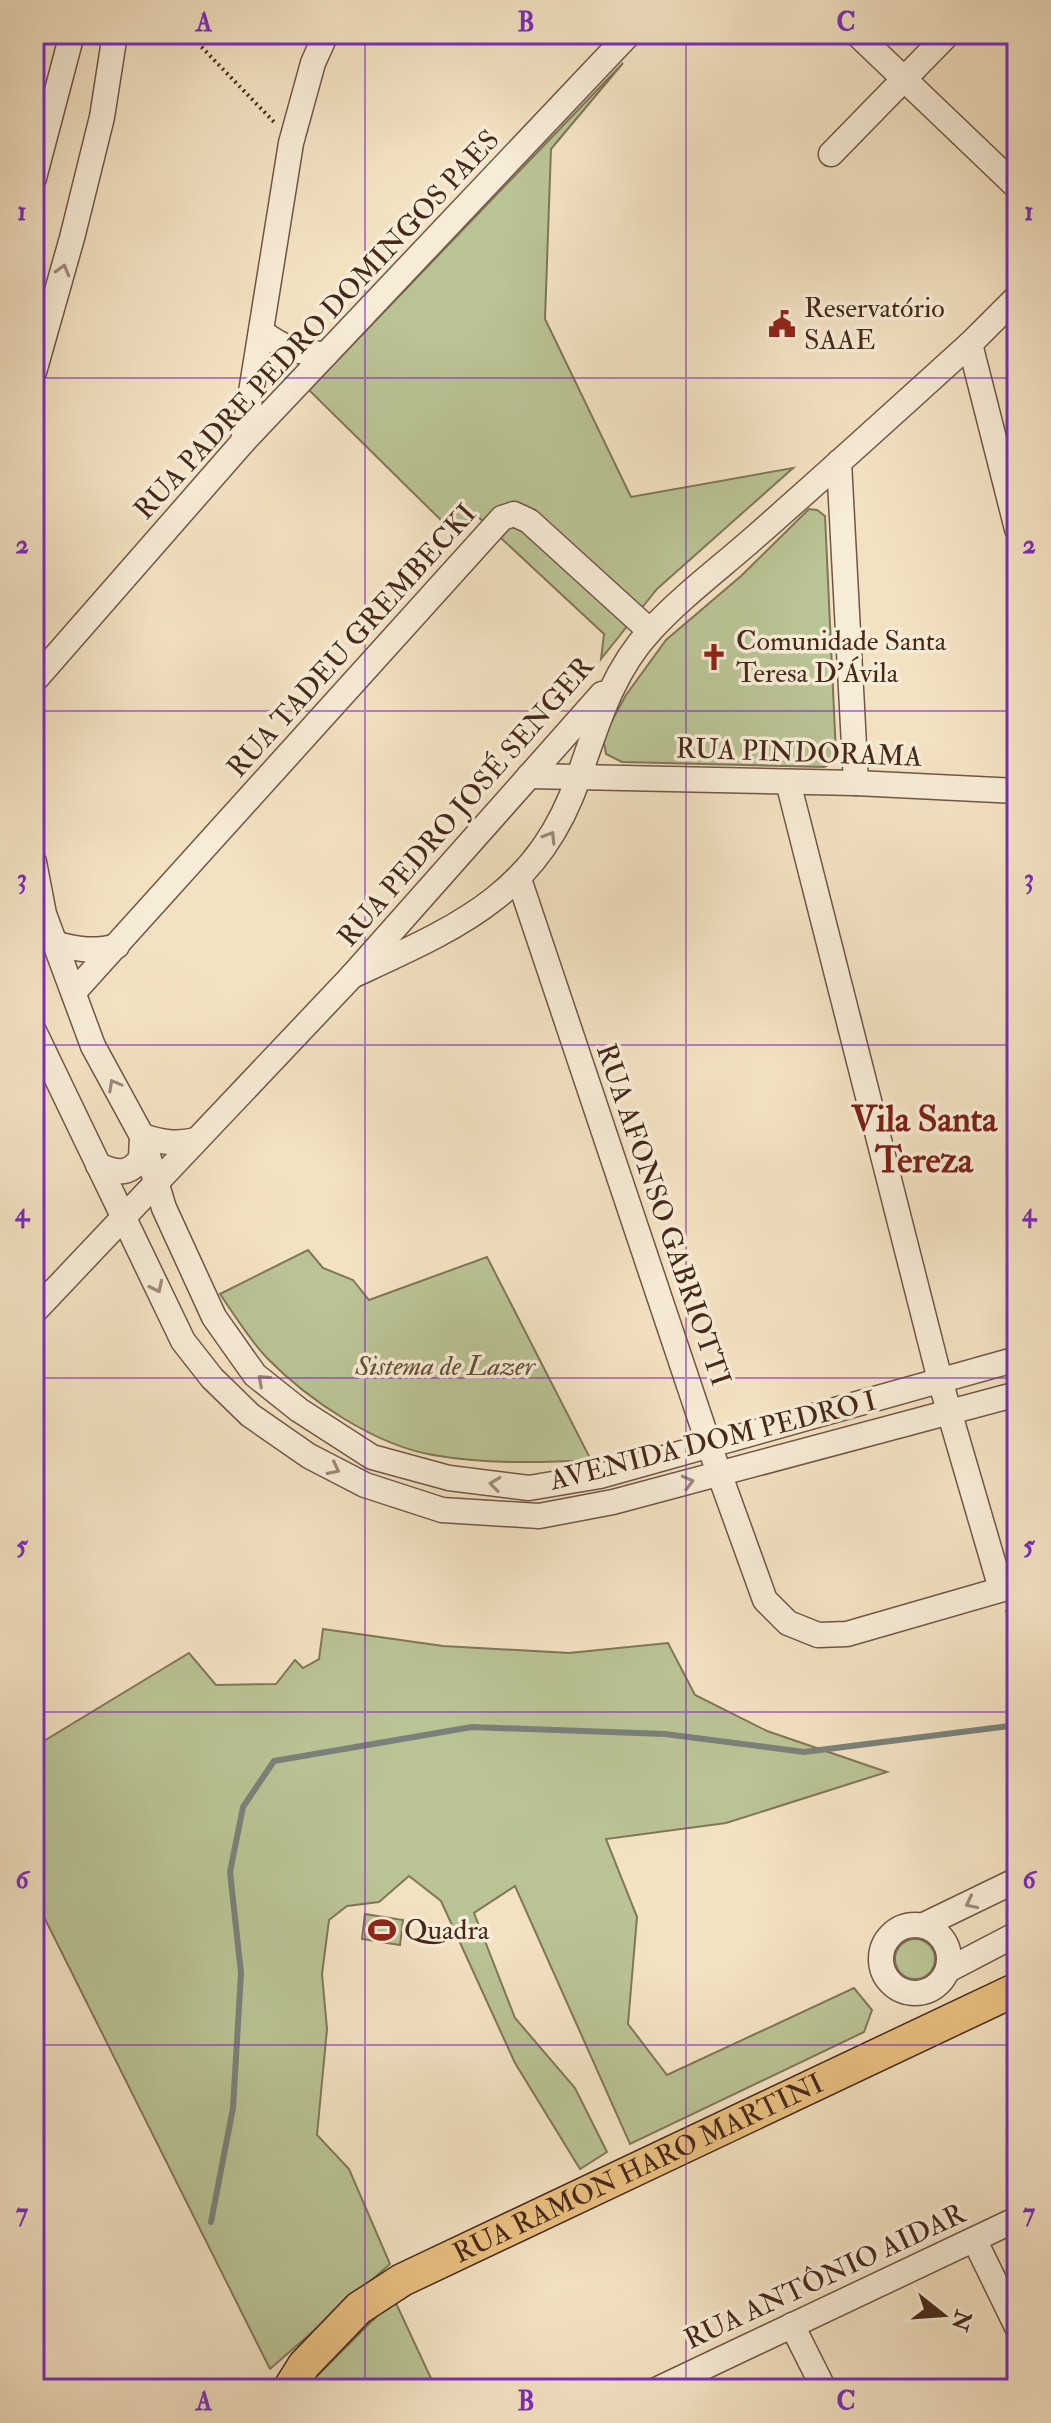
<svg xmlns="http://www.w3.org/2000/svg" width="1051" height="2423" font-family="'IM FELL Double Pica',serif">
<rect width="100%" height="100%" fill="#f3e2c2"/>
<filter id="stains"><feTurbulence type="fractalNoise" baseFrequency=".0025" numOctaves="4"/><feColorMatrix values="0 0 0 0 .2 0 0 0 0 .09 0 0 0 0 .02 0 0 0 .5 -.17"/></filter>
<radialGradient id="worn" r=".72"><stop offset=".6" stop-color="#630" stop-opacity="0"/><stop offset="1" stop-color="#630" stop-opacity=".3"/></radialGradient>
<!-- green -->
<g fill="#bac394" stroke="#807658" stroke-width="2">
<polygon points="623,63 551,149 545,319 631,497 793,468 657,589 601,659 604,634 474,513 454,533 309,390"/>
<polygon points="809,509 817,510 825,516 836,754 833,763 824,767 622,762 606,754 603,737 626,695 666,640 741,576"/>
<path d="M308 1250 323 1268 353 1280 369 1300 487 1257 591 1460C539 1463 485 1464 433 1455 375 1445 308 1400 267 1358 249 1339 235 1316 220 1294Z"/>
<polygon points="323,1629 443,1646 569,1653 668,1643 695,1695 767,1731 887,1772 726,1823 606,1839 637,1917 628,2024 667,2075 854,1988 872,2010 864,2032 630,2144 515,1886 474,1913 515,2018 575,2088 607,2152 580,2169 515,2063 441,1901 409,1876 379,1902 347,1906 329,1920 322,1974 327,2029 317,2135 349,2169 390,2264 270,2369 34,1897 34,1747 189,1653 216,1685 276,1684 295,1660 303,1668 319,1659"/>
<polygon points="365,1914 403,1920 400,1945 362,1939"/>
<circle cx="915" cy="1959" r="20"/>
<polygon points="394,2299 436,2389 309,2389 315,2378"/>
</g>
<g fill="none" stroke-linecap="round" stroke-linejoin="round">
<!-- stream -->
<polyline stroke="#7a817a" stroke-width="6" points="211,2222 233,2108 241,1973 230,1872 243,1807 274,1761 472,1727 665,1734 804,1752 1017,1725"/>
<!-- minor casing -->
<g stroke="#715645" stroke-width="27">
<g id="minor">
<polyline points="857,34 1017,187"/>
<polyline points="831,154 948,34"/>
<polyline points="34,178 72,34"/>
<path d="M261 331C281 347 299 354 326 354"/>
<polyline points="970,344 1017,529"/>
<polyline points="34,372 72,238 102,117 115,34"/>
<polyline points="243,442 291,143 313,63 326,34"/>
<polyline points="839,462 856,783"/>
<polyline points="34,681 243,442 629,34"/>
<polyline points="529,776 856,783 1017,791"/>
<polyline points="788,782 940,1380 1001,1589"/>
<polyline points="34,862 44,914 93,1046 142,1136 164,1208 214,1317 255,1375 299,1410 372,1457 449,1478 529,1488 600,1476 1017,1359"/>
<polyline points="519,879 709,1445 765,1600 788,1623 818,1635 847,1634 1017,1585"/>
<path d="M57 944C80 950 94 952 117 946"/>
<path d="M352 976C458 927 538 895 579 776 597 725 612 672 650 631 681 597 720 568 754 538 827 474 898 409 970 344L1017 297"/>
<polyline points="74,992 502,518 514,514 529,521 650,631"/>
<polyline points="34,1031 183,1341 212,1378 250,1415 309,1456 365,1485 442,1510 539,1516 613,1502 1017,1394"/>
<path d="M98 1165C116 1173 129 1176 141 1158L142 1136C161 1142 176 1145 196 1140"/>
<polyline points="34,1312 352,976 602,694"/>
<circle cx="915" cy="1959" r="34"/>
<polyline points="924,1925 1017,1880"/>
<polyline points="948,1970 1017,1934"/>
<polyline points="975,2241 1017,2327"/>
<polyline points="792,2325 824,2389"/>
<polyline points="658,2389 1017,2219"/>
</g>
</g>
<!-- major casing -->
<g stroke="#46281b" stroke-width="35">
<g id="major">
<path id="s1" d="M289 2389 304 2365 359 2308 402 2280 1017 1989"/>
</g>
</g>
<!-- path -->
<g stroke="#46281b" stroke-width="4" stroke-dasharray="2 4" stroke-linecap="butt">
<polyline points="189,34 274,122"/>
<polyline points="1007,1610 1017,1651"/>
</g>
<!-- minor -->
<use href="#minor" stroke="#f7ecd7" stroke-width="24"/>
<!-- major -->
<use href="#major" stroke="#eac181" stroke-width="32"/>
</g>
<!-- one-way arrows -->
<defs><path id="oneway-chevron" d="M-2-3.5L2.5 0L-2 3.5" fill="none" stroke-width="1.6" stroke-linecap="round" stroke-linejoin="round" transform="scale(2)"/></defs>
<g stroke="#9e8a79">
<use href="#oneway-chevron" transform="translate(63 270) rotate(-74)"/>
<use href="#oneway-chevron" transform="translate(550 837) rotate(-58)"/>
<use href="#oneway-chevron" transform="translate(114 1085) rotate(-119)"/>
<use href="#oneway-chevron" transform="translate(157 1287) rotate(64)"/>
<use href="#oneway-chevron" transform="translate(263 1380) rotate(-138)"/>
<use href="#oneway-chevron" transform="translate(334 1469) rotate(27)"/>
<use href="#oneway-chevron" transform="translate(688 1482) rotate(-15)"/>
<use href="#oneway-chevron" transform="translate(495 1484) rotate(-173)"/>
<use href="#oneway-chevron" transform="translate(971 1903) rotate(154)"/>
</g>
<!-- grid -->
<path fill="none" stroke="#7b2cbf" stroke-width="2" stroke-opacity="0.55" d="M365 34V2389M686 34V2389M34 378H1017M34 711H1017M34 1045H1017M34 1378H1017M34 1712H1017M34 2045H1017"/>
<!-- icons -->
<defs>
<g id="civic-bare" transform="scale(2.16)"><path d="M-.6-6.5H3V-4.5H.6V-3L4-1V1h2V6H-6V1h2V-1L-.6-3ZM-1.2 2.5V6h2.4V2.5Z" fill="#8f2418" stroke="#f7ecd7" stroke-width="2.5" paint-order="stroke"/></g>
<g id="church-bare" transform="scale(2.16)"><path d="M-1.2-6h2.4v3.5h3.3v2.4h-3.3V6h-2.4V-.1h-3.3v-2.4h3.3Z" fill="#8f2418" stroke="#f7ecd7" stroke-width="2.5" paint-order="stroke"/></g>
<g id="stadium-bare" transform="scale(2.16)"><path d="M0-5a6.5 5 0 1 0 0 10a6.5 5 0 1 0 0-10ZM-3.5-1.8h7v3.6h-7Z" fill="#8f2418" stroke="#f7ecd7" stroke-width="2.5" paint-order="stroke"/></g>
</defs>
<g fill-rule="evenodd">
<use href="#civic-bare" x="782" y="324"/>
<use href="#church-bare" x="714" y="657"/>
<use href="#stadium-bare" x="382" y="1930"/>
</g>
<g text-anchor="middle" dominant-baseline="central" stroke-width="7" stroke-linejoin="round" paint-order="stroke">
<!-- poi labels -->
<g font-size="28" fill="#46281b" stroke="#f7ecd7" text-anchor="start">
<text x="804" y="308">Reservatório<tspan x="804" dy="32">SAAE</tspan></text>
<text x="736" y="641">Comunidade Santa<tspan x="736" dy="32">Teresa D’Ávila</tspan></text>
<text x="404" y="1930">Quadra</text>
</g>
<!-- street labels -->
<g font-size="28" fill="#46281b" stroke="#f7ecd7">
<text transform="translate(317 325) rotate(-47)">RUA PADRE PEDRO DOMINGOS PAES</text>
<text transform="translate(352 641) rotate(-48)">RUA TADEU GREMBECKI</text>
<text transform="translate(799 753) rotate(2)">RUA PINDORAMA</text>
<text transform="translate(466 802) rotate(-49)">RUA PEDRO JOSÉ SENGER</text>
<text transform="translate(663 1215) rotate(71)">RUA AFONSO GABRIOTTI</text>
<text transform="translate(713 1441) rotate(-14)">AVENIDA DOM PEDRO I</text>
<text stroke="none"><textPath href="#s1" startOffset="420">RUA RAMON HARO MARTINI</textPath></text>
<text transform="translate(825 2277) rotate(-25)">RUA ANTÔNIO AIDAR</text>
</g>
<!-- park labels -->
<g font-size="28" font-style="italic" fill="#634f39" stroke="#f7ecd7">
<text x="445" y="1366">Sistema de Lazer</text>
</g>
<!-- district labels -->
<g font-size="36" font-weight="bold" fill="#7a1f14" stroke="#f7ecd7">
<text x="924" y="1119">Vila Santa<tspan x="924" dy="41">Tereza</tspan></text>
</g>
</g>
<!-- margin -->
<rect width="1051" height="2423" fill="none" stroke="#f3e2c2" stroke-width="88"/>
<!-- north arrow -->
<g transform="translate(943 2315) rotate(107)" stroke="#f7ecd7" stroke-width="6" paint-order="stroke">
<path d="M0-6L14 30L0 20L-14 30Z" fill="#46281b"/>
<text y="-12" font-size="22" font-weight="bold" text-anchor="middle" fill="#46281b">N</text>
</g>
<rect x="44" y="44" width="963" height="2335" fill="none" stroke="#7b2cbf" stroke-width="3"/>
<g font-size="26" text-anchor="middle" font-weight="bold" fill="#7b2cbf">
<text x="204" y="31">A</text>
<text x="526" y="31">B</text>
<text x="846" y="31">C</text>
<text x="22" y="220">1</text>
<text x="1029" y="220">1</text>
<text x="22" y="553">2</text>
<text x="1029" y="553">2</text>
<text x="22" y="887">3</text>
<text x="1029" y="887">3</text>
<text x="22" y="1221">4</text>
<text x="1029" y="1221">4</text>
<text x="22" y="1554">5</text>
<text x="1029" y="1554">5</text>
<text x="22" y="1888">6</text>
<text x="1029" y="1888">6</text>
<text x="22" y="2221">7</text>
<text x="1029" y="2221">7</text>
<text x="204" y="2410">A</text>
<text x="526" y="2410">B</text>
<text x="846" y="2410">C</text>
</g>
<rect width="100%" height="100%" filter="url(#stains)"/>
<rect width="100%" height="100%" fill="url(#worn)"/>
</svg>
